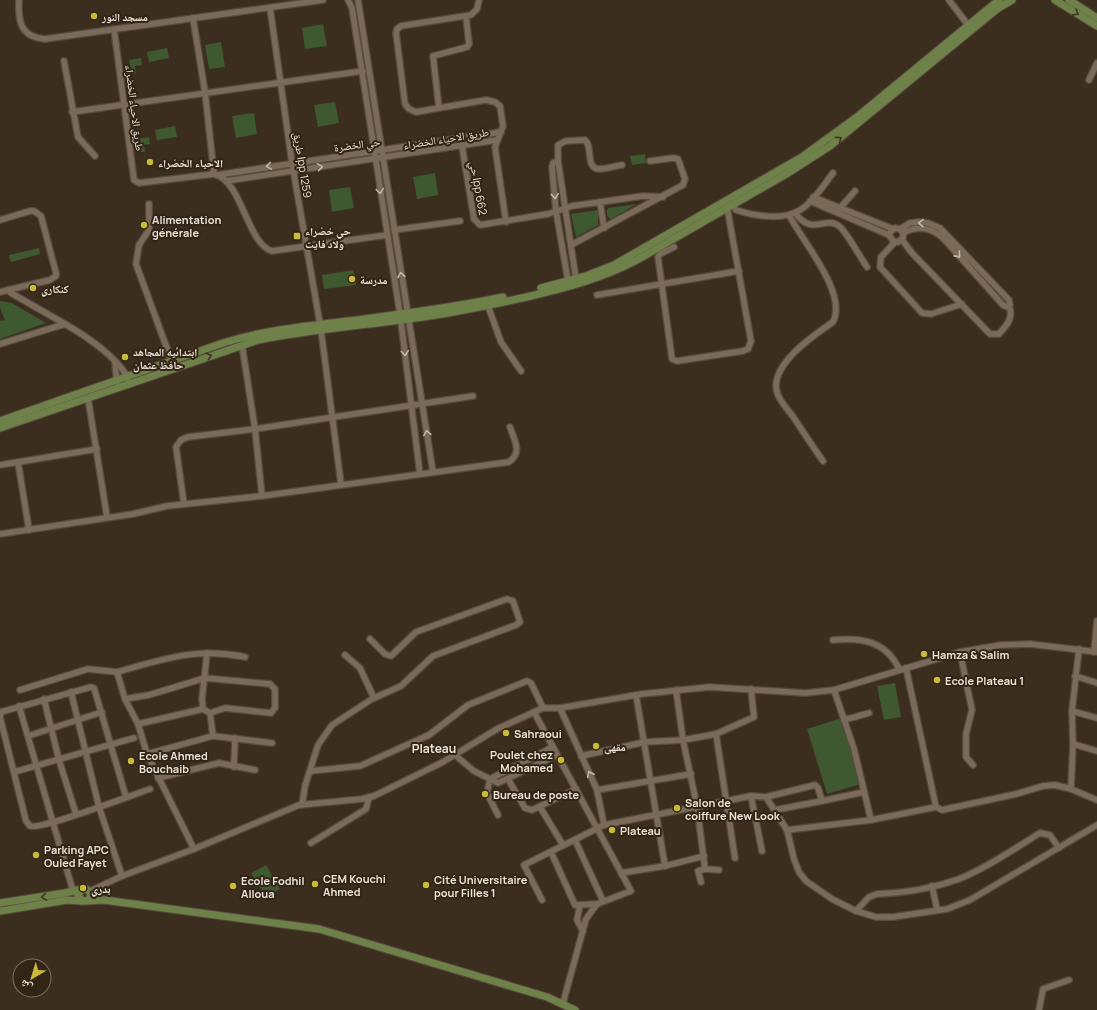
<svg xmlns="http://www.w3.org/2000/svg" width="1097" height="1010" font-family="Manrope,'Noto Naskh Arabic',sans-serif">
<rect width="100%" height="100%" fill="#3c2e1f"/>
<!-- green -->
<g fill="#3e5830">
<polygon points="323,24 327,46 305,49 302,28"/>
<polygon points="221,42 225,67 209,69 205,45"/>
<polygon points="167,48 169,58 149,62 147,52"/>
<polygon points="141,58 142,65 135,66 136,73 132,74 129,60"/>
<polygon points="335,102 339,123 318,127 314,105"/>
<polygon points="254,113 257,134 236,138 232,116"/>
<polygon points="175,126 177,137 157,140 155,130"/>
<polygon points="149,137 150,144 144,145 145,152 140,152 138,139"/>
<polygon points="645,154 646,163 632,165 630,156"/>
<polygon points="435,173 438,195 417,199 413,177"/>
<polygon points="350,187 354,208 332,212 329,190"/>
<polygon points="637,204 611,219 607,216 607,210 608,208"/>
<polygon points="598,210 598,225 576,237 571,214"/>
<polygon points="39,248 40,254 11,262 9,255"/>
<polygon points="353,270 356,285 324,289 322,275"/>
<polygon points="0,301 12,303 46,323 0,339 0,321 5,320 0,308"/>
<polygon points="895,683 901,717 884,720 877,686"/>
<polygon points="842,718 861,784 827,794 807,729"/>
<polygon points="266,865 280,889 266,897 251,873"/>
</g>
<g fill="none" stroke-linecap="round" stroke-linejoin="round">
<!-- minor casing -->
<g stroke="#574b3e" stroke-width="8">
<g id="minor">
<path d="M19 0C18 21 20 37 45 39L323 0"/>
<polyline points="348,0 352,8 400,314 420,474"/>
<polyline points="358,0 433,472"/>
<polyline points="479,0 477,9 471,15 401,26 397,29 396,33 405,104 409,109 416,112 486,100 495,102 500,106 503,126 495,147 506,222"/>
<polyline points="949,0 968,25"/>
<polyline points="270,8 292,163 320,324"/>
<polyline points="193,18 205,92 214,174"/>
<path d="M114 29 134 180 139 183 214 174C242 180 247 244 272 251L387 235"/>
<polyline points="64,61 78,137 95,156"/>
<polyline points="1089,80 1097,63"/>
<polyline points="439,108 433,56 467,47 469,44 466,16"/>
<polyline points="72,112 363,71"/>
<polyline points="462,146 474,219 480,225 548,214 572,206 643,196 663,197"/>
<polyline points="558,161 553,163 552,167 556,211 568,281"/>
<polyline points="217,175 501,132"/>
<polyline points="226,181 497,140"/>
<polyline points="813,197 893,229"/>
<polyline points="810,201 889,235"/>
<polyline points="600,202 604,228"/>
<polyline points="149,204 149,230 139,245 136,264 172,362"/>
<path d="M732 204 736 210C754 216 783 221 800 210 813 202 823 186 833 173"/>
<polyline points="840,208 855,191"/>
<path d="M795 213C813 237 825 215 839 226 846 231 860 257 867 267"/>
<path d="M789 215C802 241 848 293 833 322 814 335 766 367 778 395 782 404 789 411 794 418 804 433 813 447 823 461"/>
<polyline points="0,220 30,211 34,211 41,216 56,273 56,276 50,280 8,290"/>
<path d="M900 229 903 233V238L898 242 893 241 889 235 891 231 895 228 900 229 910 223 919 222 928 223 940 228 1009 300 1010 305 1007 307 1003 305 943 238C931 227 918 225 903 233"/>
<polyline points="394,230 460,221"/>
<path d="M902 240 912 253 990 334H999C1007 325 1014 317 1009 306"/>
<polyline points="895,242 881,257 880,267 922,313 931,314 962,304"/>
<polyline points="571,245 683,185 685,179 678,159 673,158 650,161"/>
<polyline points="674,247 660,254 658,257 672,359 677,361 743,351 748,349 751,341 727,207"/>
<path d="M576 279 558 161V145L566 141 585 140C593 146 585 168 599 169 607 169 615 166 622 165"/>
<polyline points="0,292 8,290 11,293 65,324"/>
<polyline points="597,295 739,271"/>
<polyline points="488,306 501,342 521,371"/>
<polyline points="321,330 341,484"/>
<path d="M0 344 65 324C86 336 122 360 130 383"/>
<polyline points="242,345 255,429 262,496"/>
<polyline points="115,363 117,382"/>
<polyline points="88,398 107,517"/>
<polyline points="18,462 29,530"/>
<polyline points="0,465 97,449"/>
<polyline points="184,504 176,447 181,440 188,437 255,429 473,396"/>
<path d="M0 534 133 514 167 506 262 496 509 462C523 452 514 440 510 427"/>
<path d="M833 640C861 637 886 641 899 669"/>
<polyline points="960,652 972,710 966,734 966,757 973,765"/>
<polyline points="1094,652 1097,621"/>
<polyline points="207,653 202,699 203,709 210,713 213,736"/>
<polyline points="345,655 360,668 374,698"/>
<polyline points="906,668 936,807 942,810 1016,794 1043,786 1055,785 1071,789 1097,800"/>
<path d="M117 672C164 659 196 647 245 657"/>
<polyline points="1075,676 1097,683"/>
<polyline points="20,690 88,669 117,672 125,699 138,724 147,754 194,849"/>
<polyline points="676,690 683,740 697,806 705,869"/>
<polyline points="834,690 854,749 871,820"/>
<polyline points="71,692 99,807 122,876"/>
<polyline points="636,695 665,866"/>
<polyline points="44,699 59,760 76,814"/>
<polyline points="125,699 149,695 205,678 270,684 275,689 275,708 271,713 225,708 210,713"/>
<polyline points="19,706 73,891"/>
<polyline points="560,708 597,790 604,825"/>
<polyline points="1072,711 1097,718"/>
<polyline points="534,712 631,891 597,904 586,919 563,1003"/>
<polyline points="844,720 869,713"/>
<polyline points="138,724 203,709"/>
<polyline points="716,734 735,858"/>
<polyline points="28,736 102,712"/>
<polyline points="1073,744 1097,751"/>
<polyline points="147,754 213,736 272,743"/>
<polyline points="455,755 474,771 498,783 557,755"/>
<polyline points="581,756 645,742 683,740 716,734 754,717 751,689"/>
<polyline points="234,767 235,738"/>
<polyline points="310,771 360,766 429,735 468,705 527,681 531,683 543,708"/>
<polyline points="14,772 134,738"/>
<polyline points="158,778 219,763 255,770"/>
<polyline points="508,779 525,808 532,810 576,789"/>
<polyline points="1071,789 1073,744 1072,711 1079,649"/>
<polyline points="597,790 691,774"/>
<polyline points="751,796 762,851"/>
<path d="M126 797 94 688 91 687 1 712 0 717 26 821 30 826C41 830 132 795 150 789"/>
<polyline points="766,797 787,830 794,859 799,872 806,881 832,899 856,911 876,917 893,917 947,909 970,900 1097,825"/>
<polyline points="302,805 305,786 318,745 332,725 372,699 401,686 433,656 516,625 520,622 513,601 507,599 416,632 391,656 385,654 370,639"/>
<polyline points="540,807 563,845"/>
<polyline points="775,810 822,801"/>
<polyline points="498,815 487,793 490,779 553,747"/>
<polyline points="787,830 871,820 936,807"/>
<polyline points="575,840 603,901"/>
<polyline points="311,843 366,809 369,797"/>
<polyline points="551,852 575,905 597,904"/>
<polyline points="621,873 665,866 704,856"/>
<polyline points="701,882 698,871 705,869 719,870"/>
<polyline points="932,886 937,909"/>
<polyline points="90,891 122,876 194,849 299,805 362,799 374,796 443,762 497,729 543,708 560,708 642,694 710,687 805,693 834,690 960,652 1001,645 1030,644 1097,652"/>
<polyline points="542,900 524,865 604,825 751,796 766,797 815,785 818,788 822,801 864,792"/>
<polyline points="580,905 577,920 583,931"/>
<path d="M856 911 869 897 877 894C904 893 934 888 959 879 988 867 1014 849 1040 833L1050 835 1059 848"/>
<polyline points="1039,1010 1043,989 1069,980"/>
</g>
</g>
<!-- major casing -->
<g stroke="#574b3e" stroke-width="9">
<g id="major">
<polyline points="1055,0 1097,26"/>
<polyline points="1069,0 1097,18"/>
<polyline points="541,288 586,276 614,265 802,157 857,117 999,0"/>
<path d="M0 421 223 343C265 330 307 326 349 321 401 314 453 308 503 297"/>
<path d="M0 428 258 340C307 330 358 326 408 319 450 314 490 305 531 296 568 287 603 278 637 260L788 173 830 146 997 9 1012 0"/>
<polyline points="87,901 90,898 91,893 86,889 82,889 78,895 82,901 85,901 104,900 319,929 547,997 575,1010"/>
<polyline points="0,903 65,893 82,889"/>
<polyline points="0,911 67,900 82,901"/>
</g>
</g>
<!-- minor -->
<use href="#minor" stroke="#7a6a59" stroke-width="5.5"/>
<!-- major -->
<use href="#major" stroke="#6e8149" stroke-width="7"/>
</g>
<!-- one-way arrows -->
<defs><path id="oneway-chevron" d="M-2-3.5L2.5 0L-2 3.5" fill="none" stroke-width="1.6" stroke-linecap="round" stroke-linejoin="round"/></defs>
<g stroke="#3e371f">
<use href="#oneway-chevron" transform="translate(1076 13) rotate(32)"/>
<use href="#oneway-chevron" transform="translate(839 139) rotate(-37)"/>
<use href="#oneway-chevron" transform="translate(209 356) rotate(-19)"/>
<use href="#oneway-chevron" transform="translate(44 897) rotate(171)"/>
</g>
<g stroke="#c3b7ab">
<use href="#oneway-chevron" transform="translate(269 166) rotate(171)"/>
<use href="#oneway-chevron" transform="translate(320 167) rotate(-9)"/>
<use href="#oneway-chevron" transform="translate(380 191) rotate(82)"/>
<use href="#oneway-chevron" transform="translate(555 196) rotate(84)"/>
<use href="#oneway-chevron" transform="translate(921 223) rotate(-178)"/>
<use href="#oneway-chevron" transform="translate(958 255) rotate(48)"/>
<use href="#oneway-chevron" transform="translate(401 275) rotate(-99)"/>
<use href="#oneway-chevron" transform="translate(405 353) rotate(83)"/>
<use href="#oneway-chevron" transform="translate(427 433) rotate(-99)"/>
<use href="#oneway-chevron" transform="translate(590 774) rotate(-115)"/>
</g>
<!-- markers -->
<g fill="#caba3a" stroke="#322515" stroke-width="1.5">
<circle cx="94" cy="16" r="4"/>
<circle cx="150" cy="162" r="4"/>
<circle cx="144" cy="225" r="4"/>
<rect x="293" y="232" width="8" height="8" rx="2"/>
<circle cx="352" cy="279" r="4"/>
<circle cx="33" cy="288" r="4"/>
<circle cx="125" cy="357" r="4"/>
<circle cx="924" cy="654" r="4"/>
<circle cx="937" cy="680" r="4"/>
<circle cx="506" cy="733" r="4"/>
<circle cx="596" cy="746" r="4"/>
<circle cx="561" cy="760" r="4"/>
<circle cx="131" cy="761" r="4"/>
<circle cx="485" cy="794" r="4"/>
<circle cx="677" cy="808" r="4"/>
<circle cx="612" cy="830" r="4"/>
<circle cx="36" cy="855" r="4"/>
<circle cx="315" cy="884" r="4"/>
<circle cx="426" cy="885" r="4"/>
<circle cx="233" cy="886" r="4"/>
<circle cx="83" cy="888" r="4"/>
</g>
<g text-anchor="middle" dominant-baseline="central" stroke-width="4" stroke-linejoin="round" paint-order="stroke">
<!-- poi labels -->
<g font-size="11" font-weight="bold" fill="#eae1d7" stroke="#322515" text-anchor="start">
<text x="102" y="16">مسجد النور</text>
<text x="158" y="162">الاحياء الخضراء</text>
<text x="152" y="219">Alimentation<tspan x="152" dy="13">générale</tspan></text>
<text x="305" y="230">حي خضراء<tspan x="305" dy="13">ولاد فايت</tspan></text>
<text x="360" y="279">مدرسة</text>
<text x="41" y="288">كنكاري</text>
<text x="133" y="351">ابتدائيه المجاهد<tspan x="133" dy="13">حافظ عثمان</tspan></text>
<text x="932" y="654">Hamza &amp; Salim</text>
<text x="945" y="680">Ecole Plateau 1</text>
<text x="514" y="733">Sahraoui</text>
<text x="604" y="746">مقهى</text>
<text x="553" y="754" text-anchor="end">Poulet chez<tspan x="553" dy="13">Mohamed</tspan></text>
<text x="139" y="755">Ecole Ahmed<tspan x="139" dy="13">Bouchaib</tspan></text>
<text x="493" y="794">Bureau de poste</text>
<text x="685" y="802">Salon de<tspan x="685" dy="13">coiffure New Look</tspan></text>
<text x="620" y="830">Plateau</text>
<text x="44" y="849">Parking APC<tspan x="44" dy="13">Ouled Fayet</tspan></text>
<text x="323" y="878">CEM Kouchi<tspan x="323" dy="13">Ahmed</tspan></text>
<text x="434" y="879">Cité Universitaire<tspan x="434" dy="13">pour Filles 1</tspan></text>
<text x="241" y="880">Ecole Fodhil<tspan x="241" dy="13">Alloua</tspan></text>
<text x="91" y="888">بدري</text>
</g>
<!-- street labels -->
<g font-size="11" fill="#eae1d7" stroke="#322515">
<text transform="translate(135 108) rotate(83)">طريق الاحياء الخضراء</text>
<text transform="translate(446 138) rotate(-9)">طريق الاحياء الخضراء</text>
<text transform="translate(357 144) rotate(-8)">حي الخضرة</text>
<text transform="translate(303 165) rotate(81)">طريق lpp 1259</text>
<text transform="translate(479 188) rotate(80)">حي lpp 662</text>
</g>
<!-- neighbourhood labels -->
<g font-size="12" font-weight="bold" fill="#eae1d7" stroke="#322515">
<text x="434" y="748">Plateau</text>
</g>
</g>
<!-- north arrow -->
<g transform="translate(32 978) rotate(218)"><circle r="19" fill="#322515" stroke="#7c7063"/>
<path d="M0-3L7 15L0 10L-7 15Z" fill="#caba3a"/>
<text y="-6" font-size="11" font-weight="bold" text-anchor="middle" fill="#eae1d7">ش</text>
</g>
</svg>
